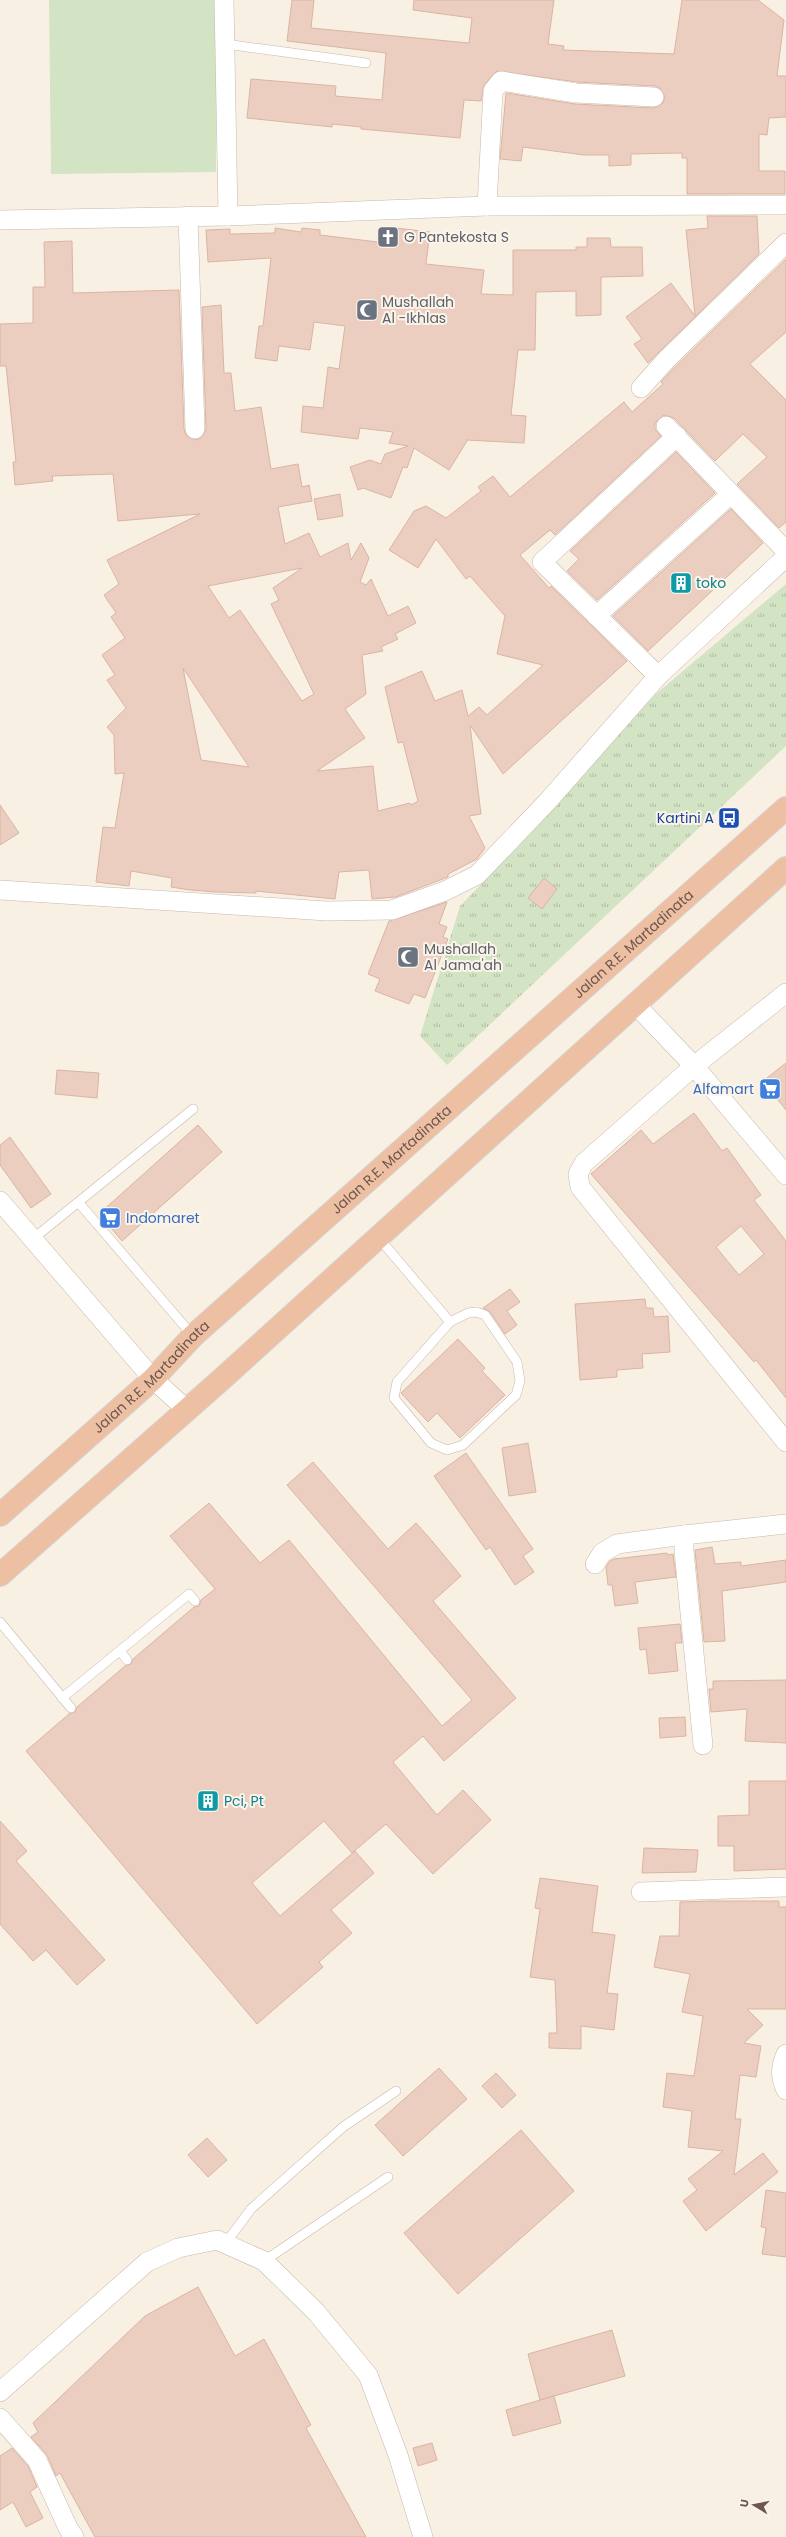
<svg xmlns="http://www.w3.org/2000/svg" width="786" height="2537" font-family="Poppins,sans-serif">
<defs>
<pattern id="grass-tufts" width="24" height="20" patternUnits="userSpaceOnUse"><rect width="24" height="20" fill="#d3e4c4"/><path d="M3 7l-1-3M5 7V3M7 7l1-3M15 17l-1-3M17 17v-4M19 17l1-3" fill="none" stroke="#afbca1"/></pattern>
</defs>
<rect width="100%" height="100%" fill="#f9f0e4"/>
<!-- grass -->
<polygon fill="url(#grass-tufts)" points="786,584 786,746 447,1065 420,1036 460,906 497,868 605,745 657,693"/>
<!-- pitch -->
<polygon fill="#d3e4c4" points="49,0 217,0 216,172 51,174"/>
<!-- building -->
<g fill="#ebcebf" stroke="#dbb4a2" fill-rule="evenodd">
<polygon points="292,0 314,0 311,28 469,43 472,18 413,10 414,0 554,0 548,44 564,46 563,50 674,54 682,0 758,0 784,20 777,76 786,76 786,117 769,118 767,135 759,134 759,171 785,171 785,194 687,194 687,158 682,158 682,153 631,154 631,165 609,166 609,155 584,155 523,147 521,161 500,159 506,93 575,104 653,108 663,103 665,97 660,88 655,86 577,82 497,71 484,85 481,101 464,100 460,138 361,129 361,127 332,124 332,127 247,118 251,79 336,86 335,96 382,100 386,53 287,41"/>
<polygon points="707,216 757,216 759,254 648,363 634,344 642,339 626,317 671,283 695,316 686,230 708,228"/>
<polygon points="275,228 301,232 302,228 320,230 320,235 394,244 396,228 430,232 426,264 484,270 481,294 513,295 513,250 576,250 576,247 587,247 587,238 610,238 611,247 642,247 643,276 601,277 601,315 576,316 576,291 536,292 535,350 518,350 511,415 526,416 524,443 466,440 467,441 449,470 414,448 407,468 403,467 391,498 363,488 358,490 350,467 370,460 381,464 385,454 408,446 389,443 393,432 360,428 358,439 301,432 303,406 323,408 328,367 339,369 345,326 314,322 310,350 279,346 277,361 255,358 259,326 263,326 271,258 208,262 206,230 230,229 230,234 275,233"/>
<path d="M72 241 73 293 179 290 184 429 186 435 195 440 201 438 206 429 202 307 221 305 224 373H231L235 411 261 407 271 469 298 464 302 487 309 485 312 501 278 507 285 544 309 533 320 557 348 543 351 560 361 543 369 558 360 582 366 585 371 579 388 616 408 606 416 623 395 634 398 639 381 647 383 651 362 655 366 694 345 709 365 738 317 771 373 766 378 811 410 803 411 805 418 801 403 742 398 743 385 687 422 671 435 701 462 690 468 716 479 707 487 715 543 665 497 654 505 616 470 576 466 579 436 539 418 568 389 550 414 511 426 506 446 518 481 491 478 487 493 476 510 497 624 402 632 412 663 384 661 382 674 368 786 259V332L750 364 786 400V522L779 528 737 484 767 457 743 434 715 461 674 418 664 415 655 423V429L661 436 555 535 550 530 520 555 549 588 551 586 627 661 503 774 470 725 481 814 469 816 485 848 477 859 448 874V877L396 897 372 899 369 870 339 872 335 899 256 891V893L215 892 190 890 171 887 172 878 131 871 129 886 96 882 103 827 115 828 124 773 115 774 114 735 107 727 126 708 107 680 115 675 102 655 125 638 111 617 116 613 104 595 119 584 107 560 200 514 118 521 113 474 52 476 53 481 15 485 13 462H16L6 366H0V324L33 323V287H45L44 242ZM302 568 273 588 279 600 271 604 314 694 302 701 240 610 229 618 208 586ZM183 668 249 767 201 760Z"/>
<polygon points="676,452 715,493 597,600 567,571 579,559 570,551"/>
<polygon points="340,494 343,516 318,520 314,499"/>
<polygon points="731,509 763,543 648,651 613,616"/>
<polygon points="0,805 19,833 0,845"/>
<polygon points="544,878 557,889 542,909 528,898"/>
<polygon points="447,902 439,924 447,927 443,937 448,939 425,998 414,994 409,1004 375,991 380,979 368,974 389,921"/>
<polygon points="786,1063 786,1110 763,1081"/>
<polygon points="57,1070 99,1073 97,1098 55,1094"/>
<path d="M694 1113 722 1151 727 1148 761 1195 754 1200 786 1241V1398L756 1360 754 1362 591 1174 641 1130 653 1144ZM741 1226 764 1254 739 1275 716 1247Z"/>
<polygon points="198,1125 222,1152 122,1241 99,1214"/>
<polygon points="10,1137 51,1194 31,1208 0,1165 0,1145"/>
<polygon points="510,1289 520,1302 507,1311 517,1325 505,1334 490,1312 483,1308"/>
<polygon points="645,1299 646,1308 653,1308 654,1317 668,1316 670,1352 642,1354 643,1368 617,1370 617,1377 580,1380 575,1304"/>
<polygon points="458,1339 485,1368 482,1371 505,1395 460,1438 437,1413 428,1422 401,1393"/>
<polygon points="528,1443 536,1492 509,1496 502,1448"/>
<polygon points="466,1453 533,1549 523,1556 534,1572 515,1585 490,1547 486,1550 434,1476"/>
<polygon points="313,1462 388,1549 416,1523 432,1541 461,1576 433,1601 516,1698 444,1761 423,1736 393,1762 437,1815 463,1790 491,1820 433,1874 386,1824 352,1853 324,1821 252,1883 280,1916 355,1851 374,1873 331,1910 352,1933 319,1962 323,1967 257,2024 26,1751 69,1714 75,1712 77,1707 125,1666 131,1664 133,1659 194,1607 199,1606 201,1600 215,1589 170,1536 209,1503 260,1563 289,1540 442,1726 472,1700 287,1485"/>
<polygon points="712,1547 715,1564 741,1562 741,1566 786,1560 786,1582 722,1591 725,1641 704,1642 695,1550"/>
<polygon points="667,1553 667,1555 673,1554 676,1577 635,1582 638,1603 615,1606 612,1585 608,1585 606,1567 610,1561 614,1559"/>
<polygon points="680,1624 682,1643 675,1643 678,1671 649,1674 646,1649 640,1650 638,1628"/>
<polygon points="786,1680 786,1743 745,1741 747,1709 711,1712 709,1689 713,1689 713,1681"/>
<polygon points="685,1717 686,1736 660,1738 659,1718"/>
<polygon points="749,1781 786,1781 786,1869 734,1871 734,1846 718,1846 718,1816 749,1815"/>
<polygon points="0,1821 27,1851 16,1861 105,1960 77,1985 46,1950 33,1961 0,1924"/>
<polygon points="644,1848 698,1850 696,1872 642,1873"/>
<polygon points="540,1878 598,1886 592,1932 615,1935 607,1993 618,1994 614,2030 581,2026 581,2049 549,2048 549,2033 557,2033 555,1980 530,1977 540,1909 535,1908"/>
<polygon points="711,1901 779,1901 779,1907 786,1907 786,2009 747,2009 763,2025 744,2043 761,2046 756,2077 740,2075 735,2119 741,2119 734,2175 763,2153 778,2172 706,2231 683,2201 697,2190 688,2179 723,2151 688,2147 692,2111 663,2107 667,2073 694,2076 703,2016 682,2012 690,1974 654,1967 660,1936 679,1936 680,1902"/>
<polygon points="439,2068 467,2099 403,2156 375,2125"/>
<polygon points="496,2073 516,2095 502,2108 482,2086"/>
<polygon points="521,2130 574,2191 458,2294 404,2233"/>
<polygon points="207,2138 227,2160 208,2177 188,2155"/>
<polygon points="766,2190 786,2193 786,2257 762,2254 766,2228 761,2227"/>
<polygon points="198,2287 235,2356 264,2339 311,2425 306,2428 366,2537 95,2537 60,2473 56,2476 47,2455 31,2437 38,2432 33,2423 145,2316"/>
<polygon points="612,2330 625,2376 540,2400 528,2354"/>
<polygon points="554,2396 561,2423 513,2436 506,2410"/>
<polygon points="432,2443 437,2460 418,2466 413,2448"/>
<polygon points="12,2448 28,2466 37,2487 30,2492 43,2518 26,2527 13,2502 0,2510 0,2456"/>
</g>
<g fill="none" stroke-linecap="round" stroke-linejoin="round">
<!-- service casing -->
<g stroke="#c8b7ac" stroke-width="10">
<g id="service">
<polyline points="225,44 366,63"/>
<polyline points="79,1203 193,1336"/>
<polyline points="378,1237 450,1322"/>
<polyline points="34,1238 193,1109"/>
<polygon points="476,1312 485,1315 517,1362 520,1381 516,1395 463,1445 447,1450 431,1443 394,1398 397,1382 450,1322 468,1313"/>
<polyline points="0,1622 71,1708"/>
<polyline points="120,1651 127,1660"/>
<polyline points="62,1698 189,1594 195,1601"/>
<polyline points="225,2244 251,2209 343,2127 396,2091"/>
<polyline points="264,2261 388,2177"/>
</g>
</g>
<!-- minor casing -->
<g stroke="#c8b7ac" stroke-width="20">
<g id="minor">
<polyline points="224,0 228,216"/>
<polyline points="487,206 493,91 501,81 576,93 654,97"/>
<polyline points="188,216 195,429"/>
<polyline points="0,220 228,216 487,206 786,205"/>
<polyline points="641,388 666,360 786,243"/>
<polyline points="666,426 786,551"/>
<polyline points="596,616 731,494"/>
<polyline points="658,676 542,562 677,436"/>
<polyline points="0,890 327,911 392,910 445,891 477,875 547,802 658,676 786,557"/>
<polyline points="786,993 694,1066 584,1163 578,1174 580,1187 786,1442"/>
<polyline points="635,1004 694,1066 786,1175"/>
<polyline points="0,1201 153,1379 186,1409"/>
<polyline points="595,1564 602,1553 617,1544 684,1535"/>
<polyline points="703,1745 684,1551 684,1535 786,1524"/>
<polyline points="641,1892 786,1887"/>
<path d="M786 2054C780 2068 780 2077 786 2090"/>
<polyline points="0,2392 147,2262 178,2248 217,2240 264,2261 316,2312 368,2375 398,2455 423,2537"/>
<polyline points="0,2418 37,2460 68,2528 74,2537"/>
</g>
</g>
<!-- trunk casing -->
<g stroke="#d6d0cd" stroke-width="24">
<g id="trunk">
<path id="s1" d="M0 1515 153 1379 193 1336 786 808"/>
<polyline points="0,1575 223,1378 786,868"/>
</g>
</g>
<!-- service -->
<use href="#service" stroke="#fff" stroke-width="9"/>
<!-- minor -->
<use href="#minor" stroke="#fff" stroke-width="19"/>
<!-- trunk -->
<use href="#trunk" stroke="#eec0a3" stroke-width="22"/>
</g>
<!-- icons -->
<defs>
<g id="church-square" transform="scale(1.15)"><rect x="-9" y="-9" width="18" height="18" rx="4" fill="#6b7280" stroke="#fcf4e9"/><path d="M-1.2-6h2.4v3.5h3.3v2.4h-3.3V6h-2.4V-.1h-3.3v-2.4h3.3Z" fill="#fff"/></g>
<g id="mosque-square" transform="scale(1.15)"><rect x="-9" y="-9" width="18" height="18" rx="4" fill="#6b7280" stroke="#fcf4e9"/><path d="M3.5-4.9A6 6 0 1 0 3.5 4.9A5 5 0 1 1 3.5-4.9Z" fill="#fff"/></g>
<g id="building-square" transform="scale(1.15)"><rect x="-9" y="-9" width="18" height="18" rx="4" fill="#0f9aa8" stroke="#fcf4e9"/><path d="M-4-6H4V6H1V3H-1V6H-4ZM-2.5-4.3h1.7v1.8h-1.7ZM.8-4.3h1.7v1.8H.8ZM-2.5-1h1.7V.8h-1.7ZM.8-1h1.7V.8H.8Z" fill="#fff"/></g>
<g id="bus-square" transform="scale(1.15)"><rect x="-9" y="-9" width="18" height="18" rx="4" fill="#1a4fb4" stroke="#fcf4e9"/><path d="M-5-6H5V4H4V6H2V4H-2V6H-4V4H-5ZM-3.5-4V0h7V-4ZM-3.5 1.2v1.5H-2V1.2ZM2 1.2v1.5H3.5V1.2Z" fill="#fff"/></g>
<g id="supermarket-square" transform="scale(1.15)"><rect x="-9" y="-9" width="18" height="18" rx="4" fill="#3f7fe0" stroke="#fcf4e9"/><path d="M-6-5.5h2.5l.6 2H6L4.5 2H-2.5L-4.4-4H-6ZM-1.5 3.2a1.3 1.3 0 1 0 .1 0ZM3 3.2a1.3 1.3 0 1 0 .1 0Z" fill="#fff"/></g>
</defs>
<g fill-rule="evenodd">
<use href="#church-square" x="388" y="237"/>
<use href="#mosque-square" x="367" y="310"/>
<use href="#building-square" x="681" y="583"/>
<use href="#bus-square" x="729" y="818"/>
<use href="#mosque-square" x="408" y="957"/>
<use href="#supermarket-square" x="770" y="1089"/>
<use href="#supermarket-square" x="110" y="1218"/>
<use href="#building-square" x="208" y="1801"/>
</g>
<g text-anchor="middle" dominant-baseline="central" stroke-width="4" stroke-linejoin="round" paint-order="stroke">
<!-- worship labels -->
<g font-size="14" fill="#5b616d" stroke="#fcf4e9" text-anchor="start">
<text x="404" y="237">G Pantekosta S</text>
<text x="382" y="302">Mushallah<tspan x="382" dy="16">Al -Ikhlas</tspan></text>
<text x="424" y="949">Mushallah<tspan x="424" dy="16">Al Jama'ah</tspan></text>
</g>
<!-- culture labels -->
<g font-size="14" fill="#0d838f" stroke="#fcf4e9" text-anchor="start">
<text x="696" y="583">toko</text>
<text x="224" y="1801">Pci, Pt</text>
</g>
<!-- transit labels -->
<g font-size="14" fill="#164399" stroke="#fcf4e9" text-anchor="end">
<text x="714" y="818">Kartini A</text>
</g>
<!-- street labels -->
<g font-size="14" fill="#6e574d" stroke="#fcf4e9">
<text stroke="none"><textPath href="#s1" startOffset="853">Jalan R.E. Martadinata</textPath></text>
<text stroke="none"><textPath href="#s1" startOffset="529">Jalan R.E. Martadinata</textPath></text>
<text stroke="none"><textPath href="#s1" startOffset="205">Jalan R.E. Martadinata</textPath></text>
</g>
<!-- shop labels -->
<g font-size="14" fill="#366cbe" stroke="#fcf4e9" text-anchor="end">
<text x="754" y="1089">Alfamart</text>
<text x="126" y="1218" text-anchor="start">Indomaret</text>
</g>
</g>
<!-- north arrow -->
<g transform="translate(754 2505) rotate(280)" stroke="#fcf4e9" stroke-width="3" paint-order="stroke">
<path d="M0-3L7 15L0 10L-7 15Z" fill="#6e574d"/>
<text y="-6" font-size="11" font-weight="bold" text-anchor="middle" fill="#6e574d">U</text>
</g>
</svg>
